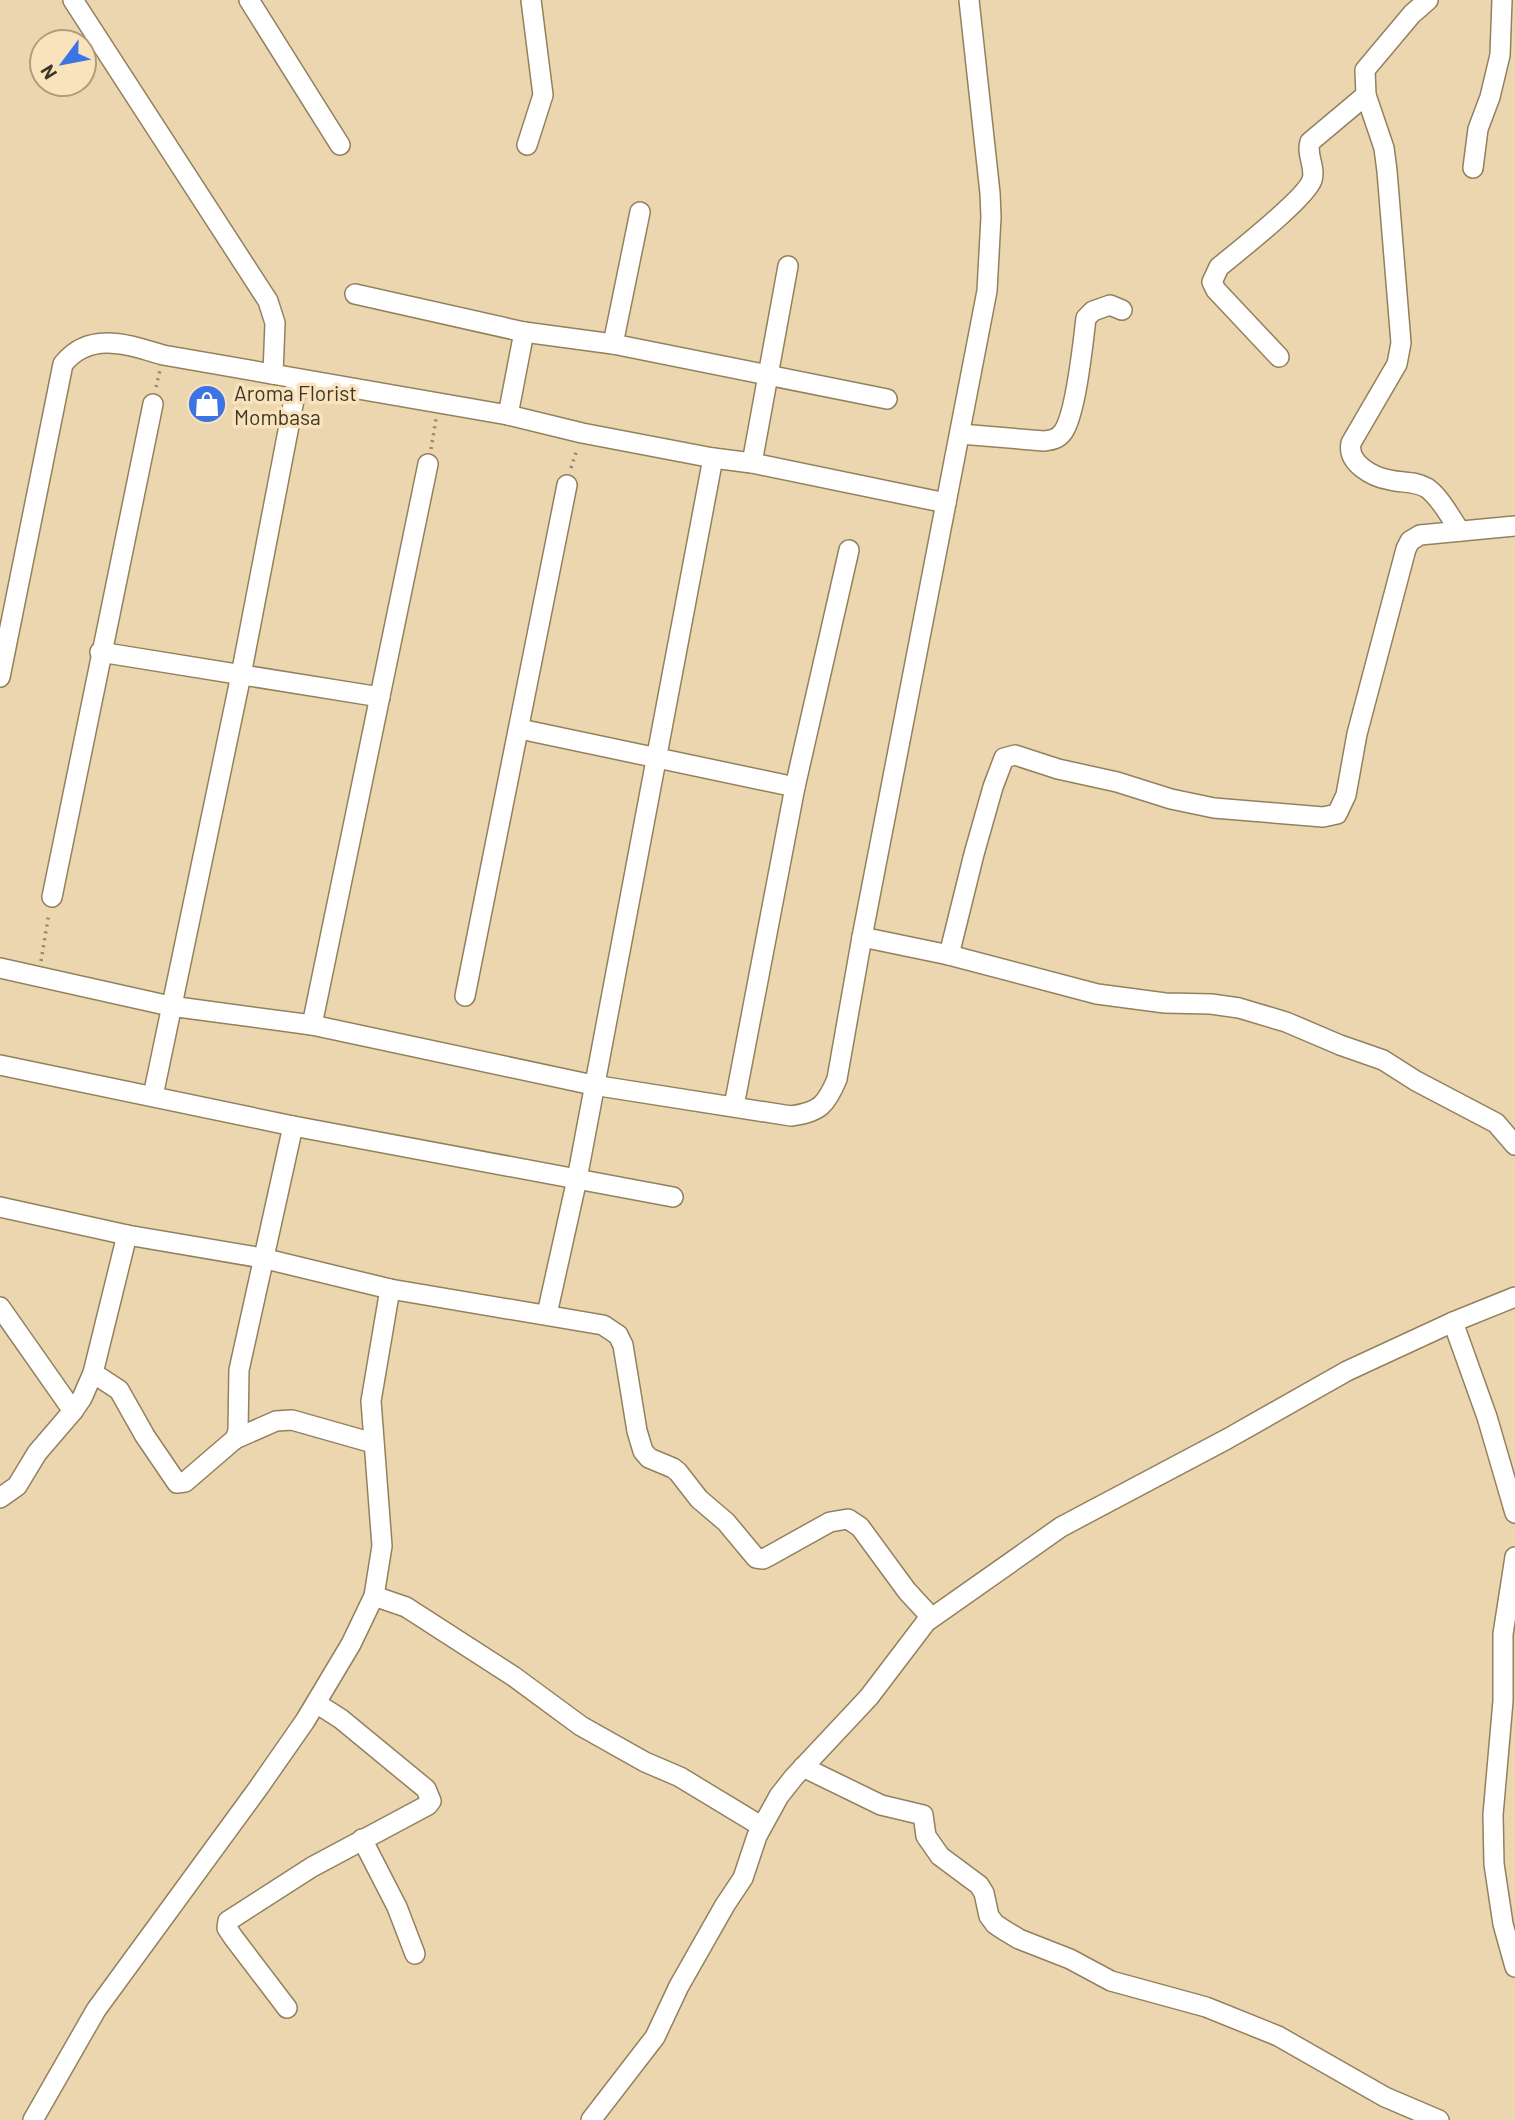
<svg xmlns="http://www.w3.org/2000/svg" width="1515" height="2120" font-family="Barlow,sans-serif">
<rect width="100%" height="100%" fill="#ebd6b0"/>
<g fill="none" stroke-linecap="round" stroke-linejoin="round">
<!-- minor casing -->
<g stroke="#93805d" stroke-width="22">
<g id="minor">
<polyline points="73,0 268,301 275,323 273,374"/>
<polyline points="249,0 340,145"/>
<path d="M1428 0 1412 14 1365 70 1366 95 1384 148 1387 171 1401 343 1397 364 1351 443C1347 463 1372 477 1390 480 1403 483 1415 481 1427 488 1441 498 1450 517 1460 531"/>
<polyline points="527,145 543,95 531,0"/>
<polyline points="1473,168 1478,129 1490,97 1500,55 1502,0"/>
<polyline points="355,294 524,332 613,344 887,399"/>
<polyline points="613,344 640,212"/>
<path d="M1279 357 1216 290 1212 282 1219 267C1236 253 1306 198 1312 180 1316 167 1306 155 1310 142L1366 95"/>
<polyline points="508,415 524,332"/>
<path d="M960 434 1044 441C1052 440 1058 439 1063 432 1076 414 1083 343 1086 318L1093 311 1110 305 1122 310"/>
<polyline points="752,463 788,266"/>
<polyline points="100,652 380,697"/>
<path d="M0 677 63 364C90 330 129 345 163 355L508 415 582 433 713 458 752 463 946 503"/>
<polyline points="520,729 795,787"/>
<polyline points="52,897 153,404"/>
<polyline points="862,937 949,955 1097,994 1165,1003 1211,1004 1239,1008 1286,1022 1340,1045 1383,1060 1416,1081 1496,1123 1515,1145"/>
<polyline points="949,955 974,854 993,787 1004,758 1015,755 1058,769 1117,782 1171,799 1214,808 1323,817 1337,814 1346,795 1357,734 1406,549 1410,541 1420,535 1515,526"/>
<path d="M0 968 170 1006 312 1025 593 1085 791 1116C820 1112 826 1105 837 1079L862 937 987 291 991 217 990 193 969 0"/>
<polyline points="465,996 567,485"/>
<polyline points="312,1025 428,464"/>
<polyline points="0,1065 293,1126 673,1197"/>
<polyline points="153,1096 241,675 298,379"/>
<polyline points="734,1106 795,787 849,550"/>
<polyline points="0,1207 127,1235 262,1258 390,1289 603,1325 618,1335 623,1345 637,1431 643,1451 649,1458 673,1468 678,1472 699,1499 726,1522 756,1558 763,1559 769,1556 830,1522 848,1519 860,1527 907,1591 931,1617"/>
<polyline points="0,1307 73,1411"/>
<polyline points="547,1314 577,1179 713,458"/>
<polyline points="1453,1322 1487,1417 1515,1513"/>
<polyline points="93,1373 119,1390 145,1436 177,1483 185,1482 235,1439 238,1431 239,1370 293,1126"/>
<polyline points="235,1439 276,1421 292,1420 373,1443"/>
<polyline points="0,1498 17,1486 37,1453 73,1411 82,1398 93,1373 127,1235"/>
<polyline points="1515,1557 1503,1634 1503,1701 1493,1815 1494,1864 1503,1924 1515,1967"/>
<polyline points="374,1596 406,1607 513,1676 581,1726 645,1762 680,1777 761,1826"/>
<polyline points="803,1767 881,1805 923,1815 926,1836 940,1856 979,1885 984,1893 989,1916 995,1924 1004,1930 1019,1939 1070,1959 1111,1981 1206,2007 1278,2036 1385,2097 1439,2120"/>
<polyline points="362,1839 397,1907 415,1954"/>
<polyline points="287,2008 233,1937 227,1928 228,1921 312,1867 428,1805 431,1801 426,1789 341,1719 316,1703"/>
<polyline points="33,2120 96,2010 259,1787 305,1721 351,1644 374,1596 382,1546 371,1401 390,1289"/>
<polyline points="591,2120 655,2037 679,1986 725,1905 743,1878 757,1836 779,1796 794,1777 869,1697 926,1622 1061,1527 1227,1439 1347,1371 1453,1322 1515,1297"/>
</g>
</g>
<!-- path -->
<g stroke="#94866b" stroke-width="3.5" stroke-dasharray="2 5" stroke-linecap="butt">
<polyline points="156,387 160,370"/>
<polyline points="431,449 436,419"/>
<polyline points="571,468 577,449"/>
<polyline points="41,961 49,913"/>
</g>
<!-- minor -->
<use href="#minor" stroke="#fff" stroke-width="19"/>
</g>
<!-- icons -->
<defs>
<g id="shop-disc" transform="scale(2.0125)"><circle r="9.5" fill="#3d74e4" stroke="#f8e3bd"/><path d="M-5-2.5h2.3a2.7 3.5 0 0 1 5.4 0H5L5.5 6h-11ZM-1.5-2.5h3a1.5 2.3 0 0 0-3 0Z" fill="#fff"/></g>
</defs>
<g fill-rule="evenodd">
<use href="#shop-disc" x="207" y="404"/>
</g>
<g text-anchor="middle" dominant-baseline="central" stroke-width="7" stroke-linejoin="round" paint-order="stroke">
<!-- poi labels -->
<g font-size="21" fill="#3e3627" stroke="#f8e3bd" text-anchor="start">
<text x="234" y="392">Aroma Florist<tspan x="234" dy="24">Mombasa</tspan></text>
</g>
</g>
<!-- north arrow -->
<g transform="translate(63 63) rotate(238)"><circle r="33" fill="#f8e3bd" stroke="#ae9e81" stroke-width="2"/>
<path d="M0-5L12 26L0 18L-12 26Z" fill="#3d74e4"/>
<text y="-10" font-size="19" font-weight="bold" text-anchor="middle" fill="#3e3627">N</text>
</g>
</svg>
